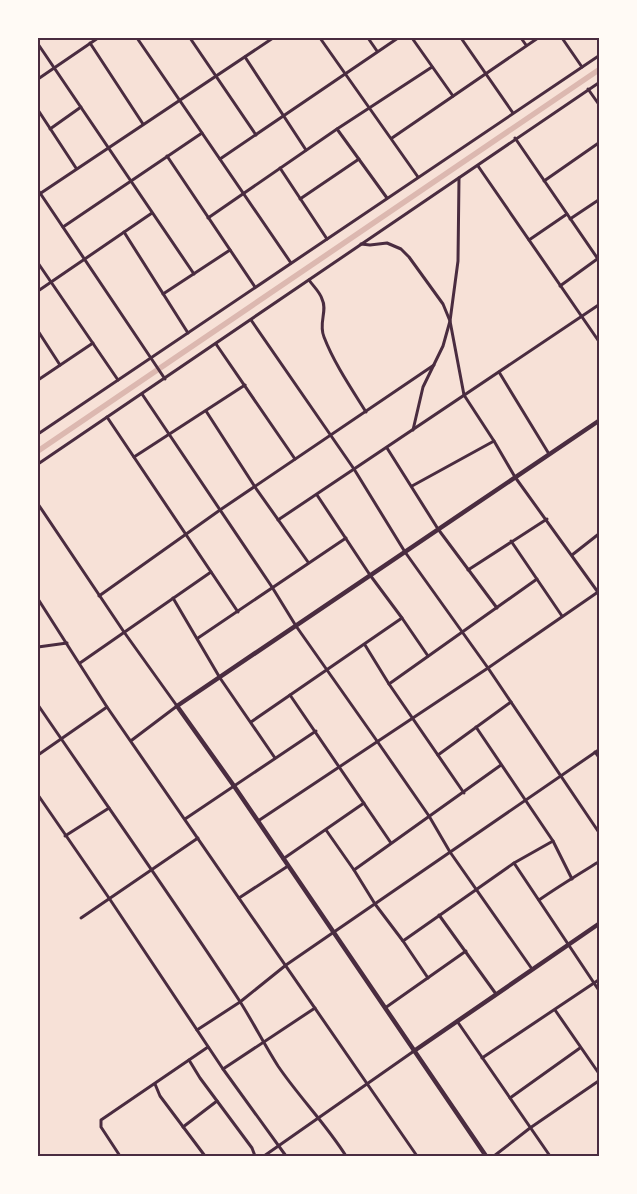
<svg xmlns="http://www.w3.org/2000/svg" width="637" height="1194" font-family="'Sofia Sans Condensed',sans-serif">
<rect width="100%" height="100%" fill="#f7e1d7"/>
<g fill="none" stroke-linecap="round" stroke-linejoin="round">
<!-- canal -->
<polyline stroke="#dcb8b0" stroke-width="5.5" points="38,451 600,69"/>
<!-- minor -->
<g stroke="#4a2c40" stroke-width="3">
<polyline points="137,38 291,263"/>
<polyline points="190,38 256,135"/>
<polyline points="320,38 418,177"/>
<polyline points="368,38 377,51"/>
<polyline points="412,38 453,96"/>
<polyline points="461,38 513,113"/>
<polyline points="521,38 526,45"/>
<polyline points="562,38 582,67"/>
<polyline points="90,43 143,124"/>
<polyline points="38,44 194,274"/>
<polyline points="245,57 306,150"/>
<polyline points="38,79 98,38"/>
<polyline points="588,89 600,106"/>
<polyline points="38,110 76,168"/>
<polyline points="50,129 81,107"/>
<polyline points="337,129 387,198"/>
<polyline points="392,138 538,38"/>
<polyline points="515,138 600,262"/>
<polyline points="167,156 255,287"/>
<polyline points="220,159 398,38"/>
<polyline points="478,166 600,343"/>
<polyline points="280,168 327,239"/>
<polyline points="544,181 600,142"/>
<polyline points="38,190 165,379"/>
<polyline points="38,195 273,38"/>
<polyline points="300,199 359,159"/>
<polyline points="208,218 337,129 432,67"/>
<polyline points="570,219 600,199"/>
<polyline points="63,227 202,133"/>
<polyline points="124,232 188,333"/>
<polyline points="529,240 567,214"/>
<polyline points="361,244 370,245 387,243 401,249 409,257 443,304 450,321 464,395 494,441 515,477 600,595"/>
<polyline points="38,263 118,380"/>
<path d="M309 280C313 286 320 292 322 299 328 311 318 323 324 337 334 363 351 388 366 412"/>
<polyline points="560,286 600,257"/>
<polyline points="38,291 152,213"/>
<polyline points="163,294 230,250"/>
<polyline points="251,320 354,469 405,552 488,668 600,834"/>
<polyline points="38,331 60,365"/>
<polyline points="216,344 295,459"/>
<polyline points="499,372 549,454"/>
<polyline points="38,380 93,343"/>
<polyline points="142,394 272,587 296,626 377,741 429,816 450,852 532,969"/>
<polyline points="206,411 255,487 308,562"/>
<polyline points="107,417 238,612"/>
<polyline points="413,430 423,387 443,346 450,321 458,261 459,178"/>
<polyline points="38,434 600,55"/>
<polyline points="387,448 438,529 497,608"/>
<polyline points="134,457 245,385"/>
<polyline points="38,464 600,82"/>
<polyline points="412,486 494,441"/>
<polyline points="317,495 370,575 402,618 428,656"/>
<polyline points="38,504 124,632 177,706 132,740"/>
<polyline points="278,520 600,304"/>
<polyline points="511,541 562,616"/>
<polyline points="572,555 600,533"/>
<polyline points="468,570 547,519"/>
<polyline points="99,596 220,510 434,365"/>
<polyline points="173,598 220,678 275,758"/>
<polyline points="38,599 107,707 417,1156"/>
<polyline points="198,638 346,538"/>
<polyline points="365,645 389,684 464,793"/>
<polyline points="38,647 67,643"/>
<polyline points="80,663 211,572"/>
<polyline points="389,684 537,579"/>
<polyline points="290,695 391,843"/>
<path d="M38 705C105 803 174 900 239 1000 253 1022 264 1044 278 1066 299 1097 326 1124 346 1156"/>
<polyline points="251,722 402,618"/>
<polyline points="476,727 553,841 572,879"/>
<polyline points="595,752 600,759"/>
<polyline points="38,755 107,707"/>
<polyline points="438,755 511,702"/>
<polyline points="38,795 109,898 223,1069 286,1156"/>
<polyline points="185,819 316,731"/>
<polyline points="258,821 488,668 598,592"/>
<polyline points="326,830 354,870 375,904 403,941 428,978"/>
<polyline points="65,836 109,808"/>
<polyline points="283,859 364,803"/>
<polyline points="514,863 600,992"/>
<polyline points="354,870 501,765"/>
<polyline points="239,898 288,866"/>
<path d="M539 900C559 886 579 874 600 861"/>
<polyline points="439,915 496,994"/>
<polyline points="81,918 198,838"/>
<polyline points="403,941 514,863 553,841"/>
<polyline points="385,1008 466,951"/>
<polyline points="555,1010 600,1075"/>
<polyline points="457,1021 550,1156"/>
<polyline points="197,1030 240,1002 286,965 600,749"/>
<polyline points="482,1058 600,979"/>
<polyline points="189,1060 200,1078 252,1148 255,1156"/>
<polyline points="223,1069 315,1008"/>
<polyline points="155,1084 160,1096 205,1156"/>
<polyline points="510,1098 580,1048"/>
<polyline points="183,1127 217,1101"/>
<polyline points="120,1156 101,1127 101,1120 208,1047"/>
<polyline points="264,1156 414,1051"/>
<polyline points="494,1156 530,1128 600,1080"/>
</g>
<!-- tertiary -->
<g stroke="#4a2c40" stroke-width="4.5">
<polyline points="414,1051 600,923"/>
<polyline points="486,1156 234,786 177,706 600,420"/>
</g>
</g>
<!-- border -->
<rect width="637" height="1194" fill="none" stroke="#fffaf5" stroke-width="78"/>
<rect x="39" y="39" width="559" height="1116" fill="none" stroke="#4a2c40" stroke-width="2"/>
</svg>
